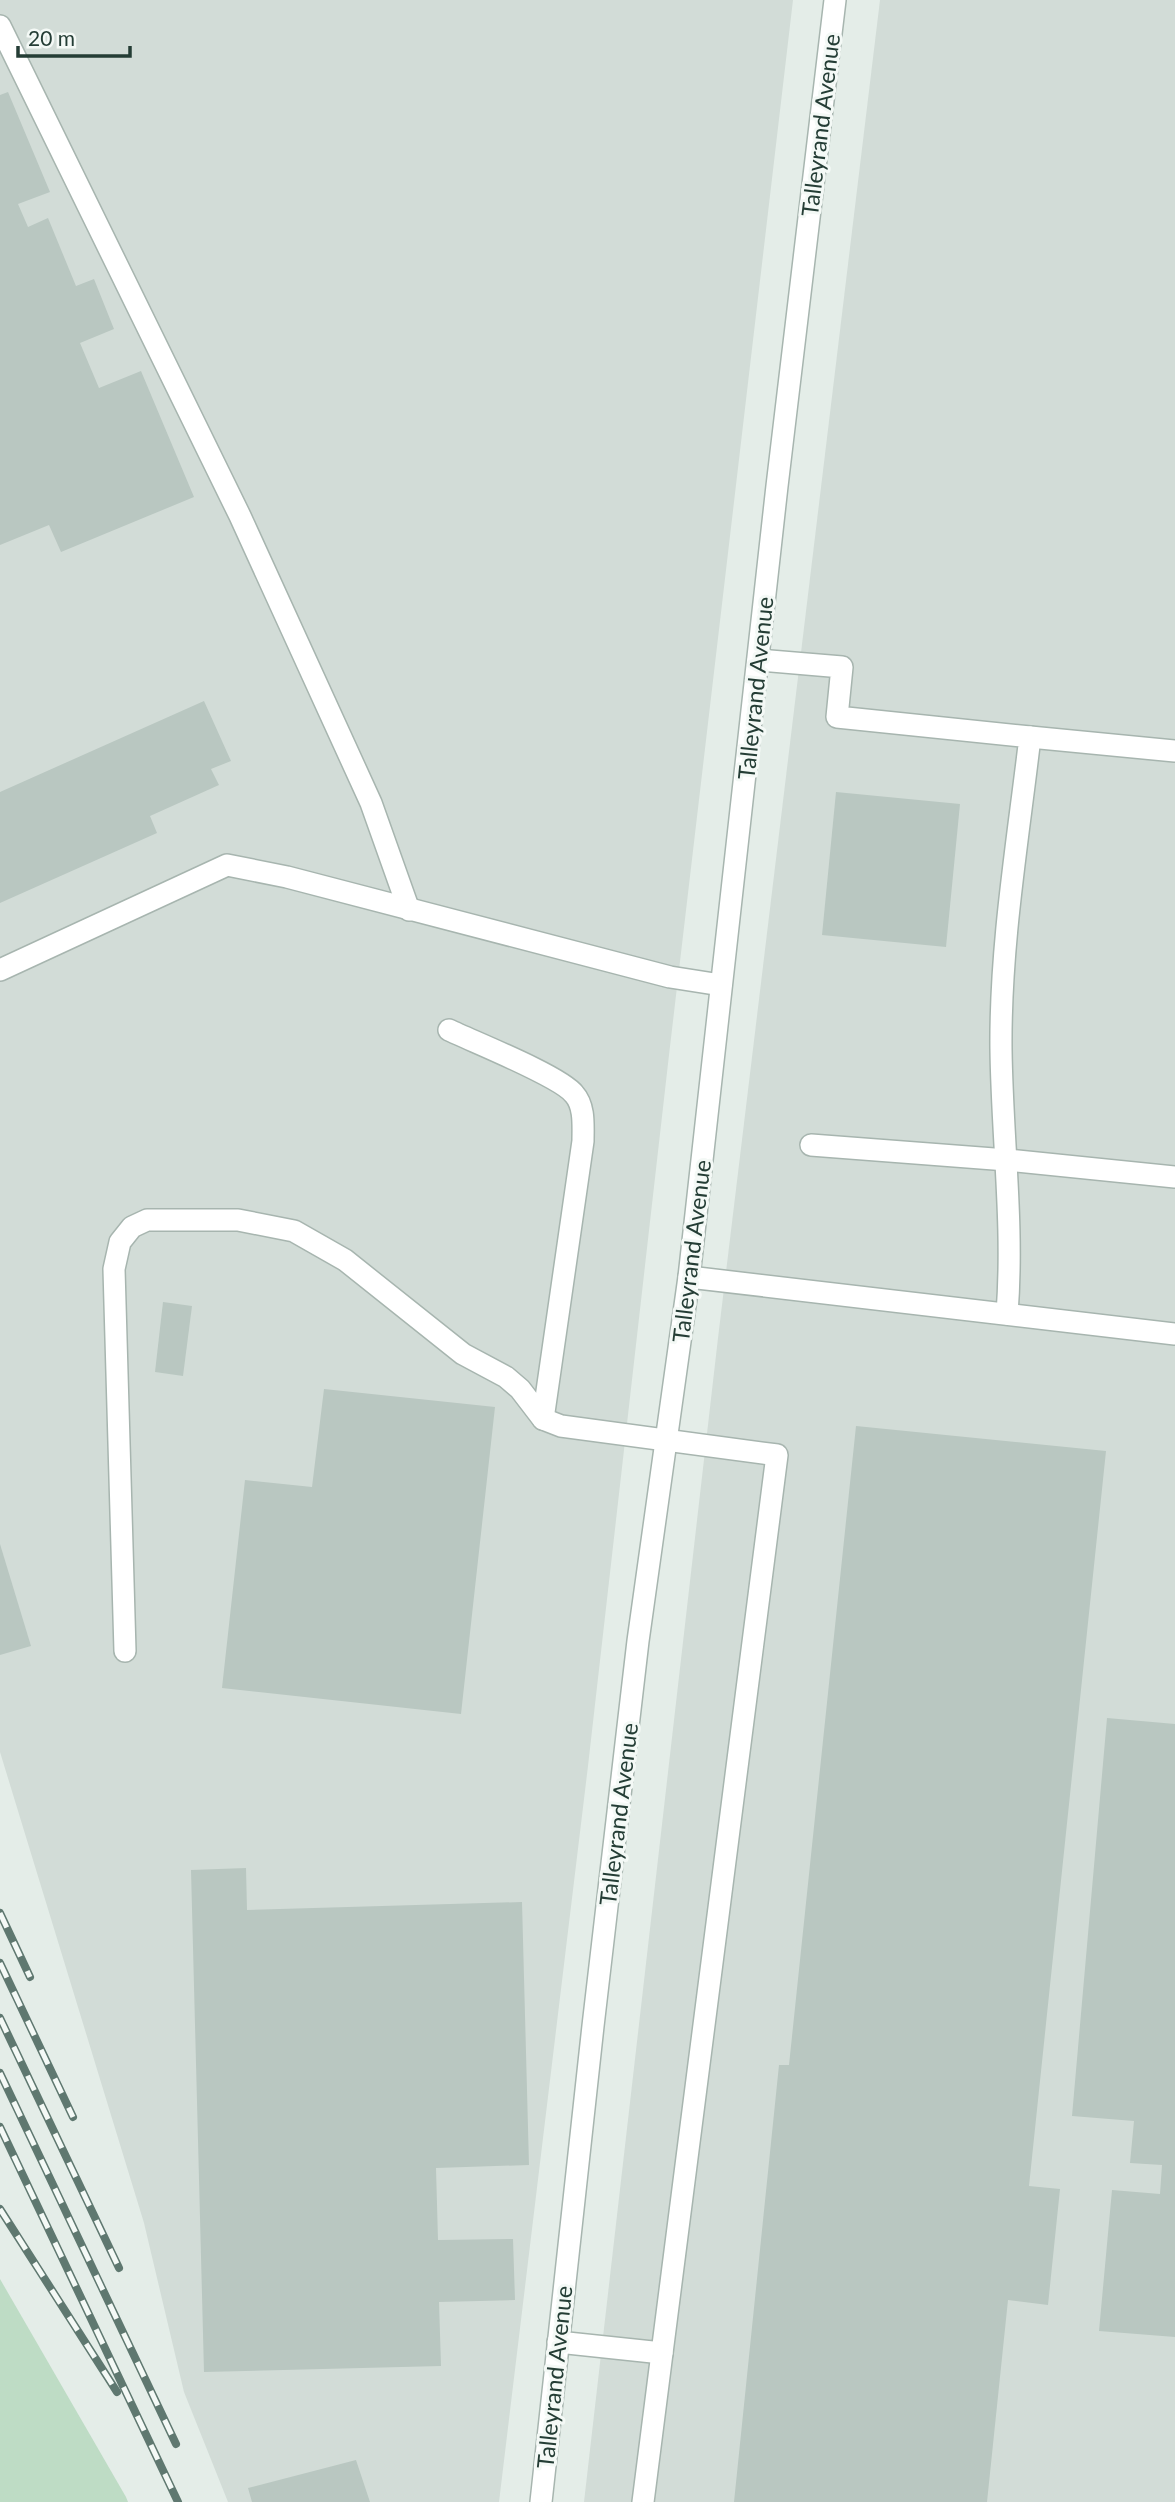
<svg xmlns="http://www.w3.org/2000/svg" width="1175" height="2502" font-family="Lato,sans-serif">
<rect width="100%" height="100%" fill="#e4ede8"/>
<!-- built -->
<g fill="#d2dcd7">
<polygon points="0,0 793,0 669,1055 588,1766 499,2502 228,2502 184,2392 144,2223 0,1752"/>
<polygon points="880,0 1175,0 1175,2502 584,2502 718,1338"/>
</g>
<!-- green -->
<polygon fill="#bedcc5" points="0,2279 126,2497 128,2502 0,2502"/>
<!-- building -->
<g fill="#b9c7c1">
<polygon points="8,92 50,192 18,204 28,227 48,218 76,286 94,279 114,329 80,343 99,388 141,371 194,497 61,552 49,525 0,545 0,95"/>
<polygon points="204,701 231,761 211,769 219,785 150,816 157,833 0,903 0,792"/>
<polygon points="836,792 960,804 946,947 822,935"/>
<polygon points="163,1302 192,1306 183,1376 155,1372"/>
<polygon points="324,1389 495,1407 461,1714 222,1688 245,1480 312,1487"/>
<polygon points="856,1426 1106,1451 1029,2186 1060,2189 1048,2305 1008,2300 987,2502 734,2502 779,2065 789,2065"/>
<polygon points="0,1544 31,1646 0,1655"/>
<polygon points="1107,1718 1175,1724 1175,2337 1099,2331 1112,2190 1160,2194 1162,2165 1130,2163 1134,2121 1072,2116"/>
<polygon points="246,1868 247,1910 522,1902 529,2165 436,2168 438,2240 513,2239 515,2300 439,2302 441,2366 204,2372 191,1870"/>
<polygon points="356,2460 370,2502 252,2502 248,2488"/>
</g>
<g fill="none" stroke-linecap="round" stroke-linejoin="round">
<!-- service casing -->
<g stroke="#a7b5af" stroke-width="24">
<g id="service">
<polyline points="0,26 240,516 371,803 409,910"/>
<path d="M758 660 842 667 837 717 1030 737C1018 840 1000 945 1001 1049 1002 1138 1014 1224 1007 1314"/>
<polyline points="1030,737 1175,751"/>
<polyline points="0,970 227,865 287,877 670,977 721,985"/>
<path d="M449 1030C474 1042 560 1076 574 1094 585 1106 583 1126 583 1141L543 1419"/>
<polyline points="811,1145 1007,1160 1175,1177"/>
<polyline points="689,1277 1175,1334"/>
<polyline points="125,1651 114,1269 120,1242 132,1227 147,1220 238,1220 294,1231 345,1260 463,1354 506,1377 520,1389 543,1419 561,1426 777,1455 662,2353 558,2342"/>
<polyline points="643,2502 662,2353"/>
</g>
</g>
<!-- tertiary casing -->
<g stroke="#a7b5af" stroke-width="24">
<polyline id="tertiary" points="541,2502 593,2026 638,1641 689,1277 777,486 835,0"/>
</g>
<!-- service -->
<use href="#service" stroke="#fff" stroke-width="21"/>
<!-- tertiary -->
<use href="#tertiary" stroke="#fff" stroke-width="21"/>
<!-- rail casing -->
<g stroke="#5f7870" stroke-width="8">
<g id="rail">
<polyline points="0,1913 30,1977"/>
<polyline points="0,1963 73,2117"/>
<polyline points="0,2018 119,2268"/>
<polyline points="0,2073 176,2444"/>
<polyline points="0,2127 178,2502"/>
<polyline points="0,2209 117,2392"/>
</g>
</g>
<!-- rail -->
<use href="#rail" stroke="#f4f9f6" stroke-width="5" stroke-dasharray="16" stroke-linecap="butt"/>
</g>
<g text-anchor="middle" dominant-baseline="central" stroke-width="6" stroke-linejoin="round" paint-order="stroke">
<!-- street labels -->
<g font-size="23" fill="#243d35" stroke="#f4f9f6">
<text transform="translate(820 125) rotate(-83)">Talleyrand Avenue</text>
<text transform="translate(755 688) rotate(-84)">Talleyrand Avenue</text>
<text transform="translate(691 1251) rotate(-83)">Talleyrand Avenue</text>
<text transform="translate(618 1814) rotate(-83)">Talleyrand Avenue</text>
<text transform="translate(554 2377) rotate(-84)">Talleyrand Avenue</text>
</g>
</g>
<!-- scale -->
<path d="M18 46v10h112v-10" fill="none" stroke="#243d35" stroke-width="3.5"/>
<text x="28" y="46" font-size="21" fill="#243d35" stroke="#f4f9f6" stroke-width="5" paint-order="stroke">20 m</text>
</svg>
